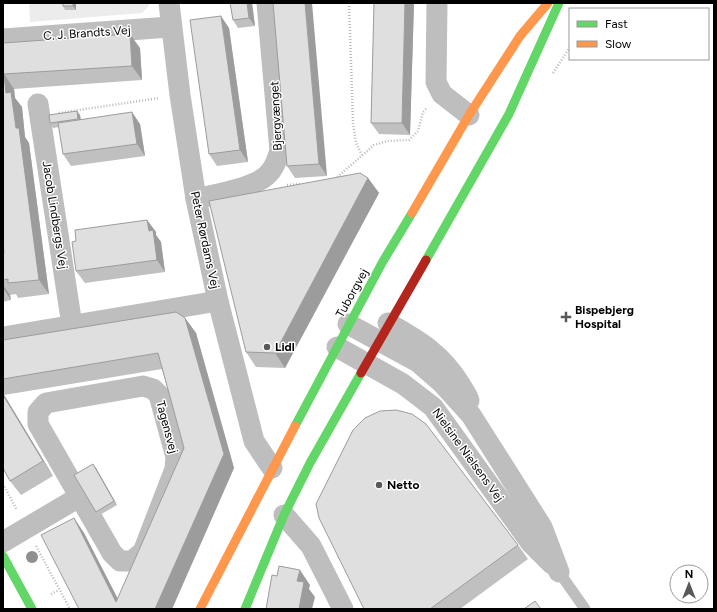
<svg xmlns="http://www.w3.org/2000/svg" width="717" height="612" font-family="Figtree,sans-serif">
<rect width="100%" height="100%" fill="#fff"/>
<!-- green -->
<polygon fill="#ececec" points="29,3 149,3 149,6 142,13 30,22"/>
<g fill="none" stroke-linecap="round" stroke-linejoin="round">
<!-- path -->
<g stroke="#b9b9b9" stroke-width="2.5" stroke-dasharray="1 2" stroke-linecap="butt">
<polyline points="349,3 353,123 356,143 362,155"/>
<polyline points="553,73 570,47"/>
<polyline points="59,113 159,98"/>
<polyline points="335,179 374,145 388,141 409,140 418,131 423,112 426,109"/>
<polyline points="287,185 301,184"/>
<polyline points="3,484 17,510"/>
<polyline points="36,546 70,609"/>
<polyline points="51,594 59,590"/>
</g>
<!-- lane -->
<polyline stroke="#bebebe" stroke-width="11" points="559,572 585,609"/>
<!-- street -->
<g stroke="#bebebe" stroke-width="21">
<polyline points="169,3 180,95 196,199 218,301 254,441 272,468"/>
<polyline points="437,3 436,82 442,94 469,115"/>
<polyline points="3,39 170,27"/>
<polyline points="38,104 72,325"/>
<path d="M196 199C215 194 257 188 269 173 275 167 277 159 280 151L267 3"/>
<path d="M388 323C419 341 441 353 460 384 463 390 468 395 469 401"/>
<polyline points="348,324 418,362 441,382 471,415 542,527 559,572"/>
<polyline points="3,337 218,301"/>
<polyline points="337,347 403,384 433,407 531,543 552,564"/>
<polygon points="143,386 153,389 159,395 176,457 175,469 143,552 132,561 120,561 112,553 38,424 38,412 46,403"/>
<polyline points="284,515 311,546 343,609"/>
<polyline points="3,542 79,497"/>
</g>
<!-- fast -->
<g stroke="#63d668" stroke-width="9">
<polyline points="426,260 509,114 559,3"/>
<polyline points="295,426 382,263 412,213"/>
<polyline points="3,556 32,609"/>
<polyline points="245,609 284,515 310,463 361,373"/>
</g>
<!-- slow -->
<g stroke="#ff974d" stroke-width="9">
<polyline points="412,213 469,115 520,36 548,3"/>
<polyline points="200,609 295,426"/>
</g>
<!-- jam -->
<polyline stroke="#b3261e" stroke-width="9" points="361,373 426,260"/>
</g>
<!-- trees -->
<circle fill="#8f8f8f" cx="32" cy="557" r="6"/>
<!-- wall -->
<g fill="#c0c0c0">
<polygon points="76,3 76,10 65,10 63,6"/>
<polygon points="230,3 252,3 255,26 238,28 233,20"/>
<polygon points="273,3 327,176 295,178 287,166"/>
<polygon points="374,3 414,3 410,135 379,134 371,123"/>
<polygon points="229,28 248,162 217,166 209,154"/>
<polygon points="3,43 140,48 142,80 14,89 15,98 22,107 25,137 29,143 49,294 18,298 16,294 10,295 11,300 3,302 3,253 4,253"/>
<polygon points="80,115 81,120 140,124 145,156 71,166 63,154 59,127 53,128 50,123"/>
<polygon points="368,178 379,193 285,368 256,367 246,352"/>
<polygon points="147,220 156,232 156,235 161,242 165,272 85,283 76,271 76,241"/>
<polygon points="185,318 196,333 234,468 172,609 79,609 74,518 84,533 118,599 184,448 162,369 4,395 53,476 21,495 10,481 3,468 3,340"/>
<polygon points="96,468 117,505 98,516 96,512"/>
<polygon points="518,545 528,559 460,609 364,609"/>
</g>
<!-- shaded-wall -->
<g fill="#9c9c9c">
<polygon points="73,3 76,3 76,10 73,6"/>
<polygon points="247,3 252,3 255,26 249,18"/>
<polygon points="305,3 312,3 327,176 319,164"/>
<polygon points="405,3 414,3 410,135 402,123"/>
<polygon points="221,16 229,28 248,162 240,150"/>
<polygon points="130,34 140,48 142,80 132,66"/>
<polygon points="4,74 14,89 15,98 22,107 25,137 29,143 49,294 39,280 16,128 6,93"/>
<polygon points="77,111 80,115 81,123 78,119"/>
<polygon points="132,112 140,124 145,156 137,144"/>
<polygon points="368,178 379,193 285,368 275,353"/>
<polygon points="147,220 156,232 156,235 161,242 165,272 157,260 149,231"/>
<polygon points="3,285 10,295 11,300 3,288"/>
<polygon points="185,318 196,333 234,468 172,609 155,609 224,454"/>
<polygon points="3,393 53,476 43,461 3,395"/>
<polygon points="93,464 96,468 117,505 114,501"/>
<polygon points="74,518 84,533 123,609 116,602"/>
<polygon points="300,570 310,585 309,589 315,597 312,609 299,609 297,581"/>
</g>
<!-- building -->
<g fill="#dfdfdf" stroke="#9c9c9c">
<rect x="63" y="3" width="10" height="3"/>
<polygon points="230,3 247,3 249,18 233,20"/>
<polygon points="273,3 305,3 319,164 287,166"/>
<polygon points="374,3 405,3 402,123 371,123"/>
<polygon points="221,16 240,150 209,154 190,20"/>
<polygon points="130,34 132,66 4,74 6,93 11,92 16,128 19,128 39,280 8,283 8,279 3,280 3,253 4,253 3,242 3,43"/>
<polygon points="77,111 78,119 50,123 49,115"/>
<polygon points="132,112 137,144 63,154 58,123"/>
<polygon points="360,173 368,178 275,353 246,352 209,201"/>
<polygon points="147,220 149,231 153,230 157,260 76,271 72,242 76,241 75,230"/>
<polygon points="176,312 185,318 224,454 155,609 79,609 41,535 74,518 116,602 184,448 158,353 3,379 3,340"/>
<polygon points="3,395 43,461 10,481 3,468"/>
<polygon points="396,410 412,414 426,424 518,545 430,609 364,609 319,518 316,504 353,430 365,418 380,411"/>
<polygon points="93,464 114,501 96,512 74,475"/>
<polygon points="279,566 300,570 297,581 304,582 299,609 266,609 272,575 277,576"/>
<polygon points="535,601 541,609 524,609"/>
</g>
<!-- markers -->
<g fill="#595959" stroke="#fff" stroke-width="1.5">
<path d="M564 311h4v4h4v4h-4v4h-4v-4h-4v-4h4z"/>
<circle cx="267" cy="347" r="4"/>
<circle cx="379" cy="485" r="4"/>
</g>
<g text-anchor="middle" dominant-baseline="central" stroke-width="3" stroke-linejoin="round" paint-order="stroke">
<!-- street labels -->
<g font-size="12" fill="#000" stroke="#fff">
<text transform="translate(87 33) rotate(-4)">C. J. Brandts Vej</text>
<text transform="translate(276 116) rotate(-93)">Bjergvænget</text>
<text transform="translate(55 215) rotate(81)">Jacob Lindbergs Vej</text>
<text transform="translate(205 240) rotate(78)">Peter Rørdams Vej</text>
<text transform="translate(352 293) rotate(-61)">Tuborgvej</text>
<text transform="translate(167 427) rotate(75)">Tagensvej</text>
<text transform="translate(468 455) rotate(54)">Nielsine Nielsens Vej</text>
</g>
<!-- poi labels -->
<g font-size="12" font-weight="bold" fill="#000" stroke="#fff" text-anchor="start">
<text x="575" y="310">Bispebjerg<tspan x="575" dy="14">Hospital</tspan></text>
<text x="275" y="347">Lidl</text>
<text x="387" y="485">Netto</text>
</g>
</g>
<!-- border -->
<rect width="717" height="612" fill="none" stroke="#000000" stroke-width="8"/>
<!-- legend -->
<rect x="569" y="8" width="140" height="52" fill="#ffffff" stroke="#999999"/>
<rect x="577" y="21" width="20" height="6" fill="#63d668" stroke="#999999"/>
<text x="605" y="28" font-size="12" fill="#000000">Fast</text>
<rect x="577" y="41" width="20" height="6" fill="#ff974d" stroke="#999999"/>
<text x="605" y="48" font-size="12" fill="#000000">Slow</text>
<!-- north arrow -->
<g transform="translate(689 584)"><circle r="19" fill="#ffffff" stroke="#999999"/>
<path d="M0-3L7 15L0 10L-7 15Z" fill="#595959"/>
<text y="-6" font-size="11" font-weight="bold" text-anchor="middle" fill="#000000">N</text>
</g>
</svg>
